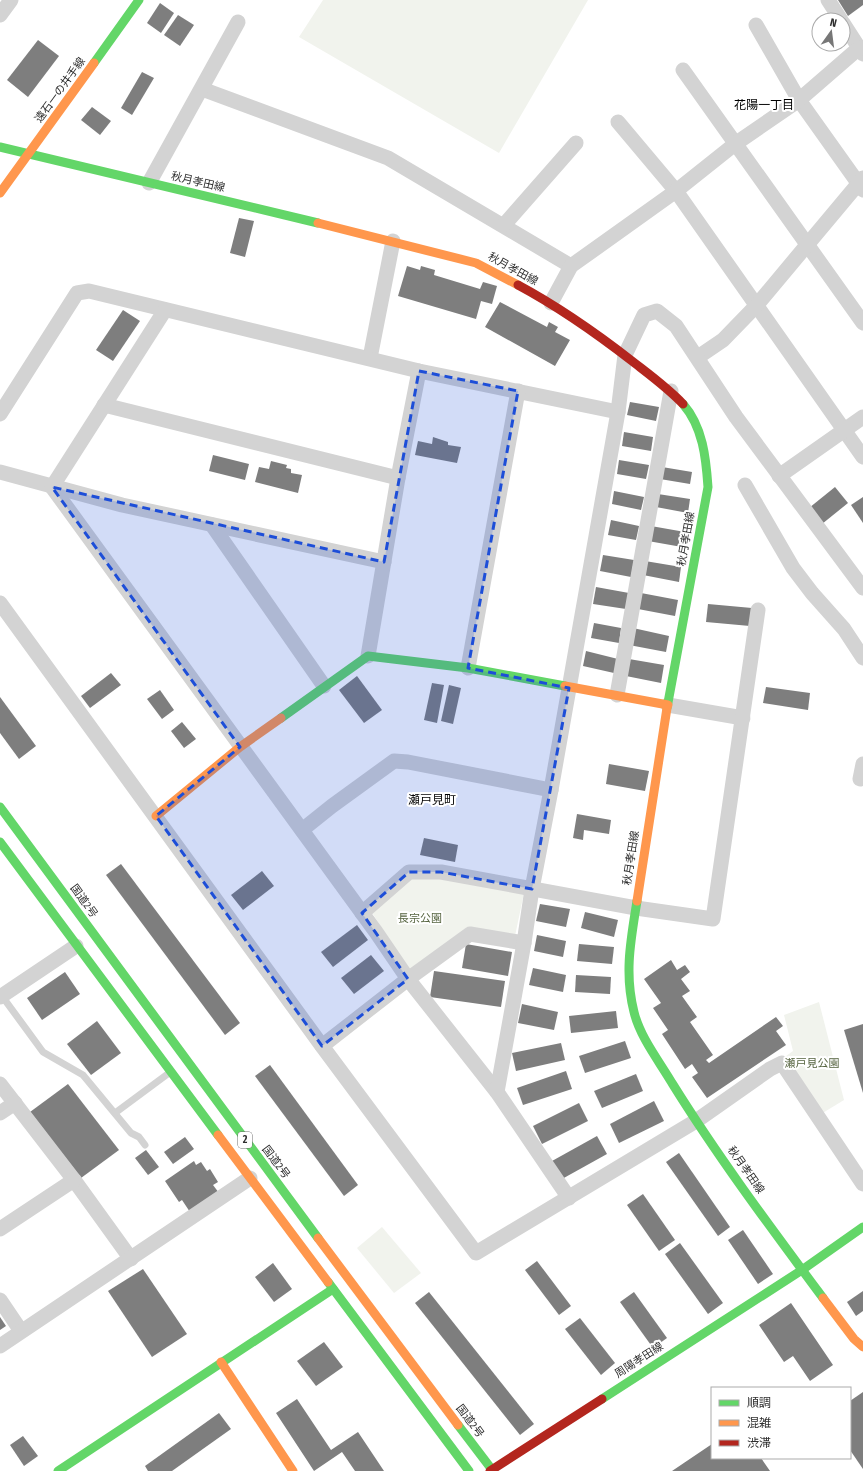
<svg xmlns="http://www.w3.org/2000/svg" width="863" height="1471" font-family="'Fira Sans Condensed','Noto Sans JP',sans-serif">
<rect width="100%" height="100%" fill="#fff"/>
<!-- green -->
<g fill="#f1f3ed">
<polygon points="323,0 588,0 499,153 299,37"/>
<polygon points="410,877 432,877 524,893 515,936 473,928 409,970 371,911"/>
<polygon points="819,1002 844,1100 821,1114 782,1059 793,1051 784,1015"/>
<polygon points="382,1227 421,1273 394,1293 357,1248"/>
</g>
<!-- building -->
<g fill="#7e7e7e">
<polygon points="838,0 863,0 863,5 848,16"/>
<polygon points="160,3 174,13 161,33 147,23"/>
<polygon points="178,15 194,25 180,46 164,35"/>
<polygon points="38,40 59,56 28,97 7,80"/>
<polygon points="142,72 154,78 132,115 121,108"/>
<polygon points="92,107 111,121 100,135 81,120"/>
<polygon points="239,218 254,221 245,257 230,253"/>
<polygon points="407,266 420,270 421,266 435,270 434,275 480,289 483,282 497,286 492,304 481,301 476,319 398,296"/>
<polygon points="500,302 547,327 549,322 558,327 555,332 570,340 555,366 485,327"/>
<polygon points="123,310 140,321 113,361 96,350"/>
<polygon points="630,402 659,407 656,421 627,415"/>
<polygon points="624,432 653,437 651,451 622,446"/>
<polygon points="433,437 448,442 448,445 461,447 457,463 415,455 418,441 432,444"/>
<polygon points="213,455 249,464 245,480 209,471"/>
<polygon points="619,460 649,465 646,479 617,474"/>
<polygon points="271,461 287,465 286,468 291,469 291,473 302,475 298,493 255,482 259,467 269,469"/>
<polygon points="662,467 692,472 690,484 660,479"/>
<polygon points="835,487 848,503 822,524 809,508"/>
<polygon points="614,491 644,497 641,510 612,504"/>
<polygon points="658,494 690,499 688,513 656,507"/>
<polygon points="863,497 863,523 851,505"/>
<polygon points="611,520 639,526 636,540 608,535"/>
<polygon points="651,526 685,532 682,547 648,541"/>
<polygon points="603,555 634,560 631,577 600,571"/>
<polygon points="645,561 681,567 679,582 643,575"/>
<polygon points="596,587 629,593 626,609 593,604"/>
<polygon points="641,593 678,600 675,616 638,609"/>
<polygon points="708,604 752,608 750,626 706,622"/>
<polygon points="594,623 621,628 619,643 591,638"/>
<polygon points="633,628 669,636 666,652 629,645"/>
<polygon points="586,651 618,659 614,673 583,666"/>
<polygon points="629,659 664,665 661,683 626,676"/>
<polygon points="111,673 121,685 90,708 81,696"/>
<polygon points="357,676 382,710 364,723 339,690"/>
<polygon points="432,683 444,685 437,723 424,720"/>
<polygon points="449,685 461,688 453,724 441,721"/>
<polygon points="766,687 810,693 808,710 763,703"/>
<polygon points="160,690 174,710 162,719 147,699"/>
<polygon points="0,697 36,746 19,759 0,733"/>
<polygon points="182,722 196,739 184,748 171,731"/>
<polygon points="609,764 649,771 645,791 606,784"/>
<polygon points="577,814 611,820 609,834 584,830 583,840 573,838"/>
<polygon points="424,838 458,845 455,862 420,855"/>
<polygon points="121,864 240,1023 225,1035 106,875"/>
<polygon points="262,871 274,886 243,910 231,895"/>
<polygon points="540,904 570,909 566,927 536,921"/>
<polygon points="585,912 618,920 614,937 581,928"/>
<polygon points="357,925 368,940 333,967 321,952"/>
<polygon points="537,935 566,941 563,957 534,951"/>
<polygon points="466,944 512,952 508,976 462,968"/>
<polygon points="579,944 614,947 612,964 577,961"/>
<polygon points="371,955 384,971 354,994 341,978"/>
<polygon points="671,960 677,970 685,965 690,972 681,979 690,991 682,996 697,1017 690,1022 713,1055 706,1060 709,1063 776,1017 783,1026 776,1031 786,1045 707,1098 692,1077 698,1073 692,1064 685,1069 662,1034 668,1030 653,1008 661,1003 644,979"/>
<polygon points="533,968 566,975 563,992 529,985"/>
<polygon points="434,971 505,981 501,1007 430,997"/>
<polygon points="65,972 80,994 42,1020 27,998"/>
<polygon points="576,975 611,977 610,994 575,992"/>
<polygon points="522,1004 558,1012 554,1030 518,1023"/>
<polygon points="616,1011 618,1028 571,1033 569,1016"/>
<polygon points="97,1021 121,1053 91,1075 67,1044"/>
<polygon points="863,1024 863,1093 844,1030"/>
<polygon points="625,1041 631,1058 585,1073 579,1056"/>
<polygon points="561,1043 565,1060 516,1071 512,1053"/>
<polygon points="270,1065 358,1185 344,1196 255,1076"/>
<polygon points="566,1071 572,1089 523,1105 517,1088"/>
<polygon points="636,1074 643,1091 602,1108 594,1091"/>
<polygon points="68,1084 119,1150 81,1178 30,1112"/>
<polygon points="654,1101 664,1121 619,1143 610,1124"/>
<polygon points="579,1103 588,1121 542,1144 533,1126"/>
<polygon points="597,1136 607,1154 562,1179 552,1161"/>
<polygon points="185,1137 194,1149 173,1164 164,1152"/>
<polygon points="146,1150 159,1167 148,1175 135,1158"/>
<polygon points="679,1153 730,1227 718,1236 666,1162"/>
<polygon points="194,1161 196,1165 201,1162 207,1171 210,1169 218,1182 213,1185 219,1193 190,1212 182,1200 179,1202 165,1181"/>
<polygon points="643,1194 675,1240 659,1251 627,1205"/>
<polygon points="743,1230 773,1274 758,1284 728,1240"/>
<polygon points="680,1243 723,1303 708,1314 665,1254"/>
<polygon points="537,1261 571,1306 559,1315 525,1270"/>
<polygon points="273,1263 292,1289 274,1302 255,1277"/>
<polygon points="143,1269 187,1334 152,1357 108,1291"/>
<polygon points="863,1291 863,1311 856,1316 847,1302"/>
<polygon points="429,1292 534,1424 520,1435 415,1303"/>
<polygon points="634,1292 667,1338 653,1348 620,1302"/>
<polygon points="791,1303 833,1365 810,1381 793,1356 784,1362 759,1325"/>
<polygon points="0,1317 6,1326 0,1330"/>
<polygon points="580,1318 615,1363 601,1375 565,1329"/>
<polygon points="324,1342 343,1367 316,1386 297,1361"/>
<polygon points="863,1392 863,1469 850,1450 850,1401"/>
<polygon points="297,1399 331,1450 358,1432 384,1471 355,1471 342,1452 314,1471 276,1413"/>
<polygon points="219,1413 231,1429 172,1471 148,1471 145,1466"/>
<polygon points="23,1436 38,1456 24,1466 10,1445"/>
<polygon points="712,1444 712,1458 761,1458 770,1471 672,1471"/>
</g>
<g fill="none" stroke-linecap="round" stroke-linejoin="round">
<!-- lane -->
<g stroke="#d3d3d3" stroke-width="7">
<polyline points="2,996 43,1052 83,1075 131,1133 139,1137 145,1145"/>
<polyline points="115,1113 169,1073"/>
</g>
<!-- street -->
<g stroke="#d3d3d3" stroke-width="15">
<polyline points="828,0 841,20"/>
<polyline points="0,15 11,0"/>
<polyline points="843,23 863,54"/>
<polyline points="756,25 799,100 863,190"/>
<polyline points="683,70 863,323"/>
<polyline points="202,89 388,158 571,266"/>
<polyline points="618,122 676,191 863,457"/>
<polyline points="149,183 238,22"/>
<polyline points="504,225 576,143"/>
<polyline points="551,303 571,266 676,191 735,144 799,100 859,48"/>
<polyline points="698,357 723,340 756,306 863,178"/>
<polyline points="370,358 393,241"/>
<polyline points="104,405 398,478"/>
<polyline points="0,414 77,293 89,291 419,371 618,412"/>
<polyline points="0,472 122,505 384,562"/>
<polyline points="779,476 863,417"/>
<polyline points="745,485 793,568 812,593 844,629 863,658"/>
<polyline points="52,487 376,932 408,979 497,1092 569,1198"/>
<polyline points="52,487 165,310"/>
<polyline points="212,525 324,686"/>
<polyline points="0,603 322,1046 476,1253 696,1121 770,1069 782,1063 863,1184"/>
<polyline points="368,656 398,478 419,371"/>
<polyline points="468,668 518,391"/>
<polyline points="617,695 671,391"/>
<polyline points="668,705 743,718"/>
<polyline points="860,779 863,764"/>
<polyline points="302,830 332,806 394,761 408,762 551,790"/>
<polyline points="362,913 409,872 441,872 636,908 713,919 758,610"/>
<polyline points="0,997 76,946"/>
<polyline points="322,1046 408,979 470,934 524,943"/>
<polyline points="0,1084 74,1180 131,1259"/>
<polyline points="497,1092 524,943 532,889 551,790 618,412 625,355 644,315 657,311 676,326 736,417 863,588"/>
<polyline points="0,1113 15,1103"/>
<polyline points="0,1229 74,1180"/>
<polyline points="0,1300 21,1331"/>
<polyline points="0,1346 250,1178"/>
</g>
<!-- fast -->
<g stroke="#63d668" stroke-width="9">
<polyline points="94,63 139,0"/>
<polyline points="0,147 318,223"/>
<path d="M667 708 708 487C706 458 703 427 683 404"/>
<polyline points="281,718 368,656 468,668 565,686"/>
<polyline points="0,807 318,1238"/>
<polyline points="0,842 218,1135"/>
<path d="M637 901C631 939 624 973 634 1012 640 1037 659 1061 672 1083 718 1157 771 1228 823 1298"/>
<polyline points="328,1282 469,1471"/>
<polyline points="602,1399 802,1270 863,1227"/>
<polyline points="458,1425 493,1471"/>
<polyline points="58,1471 333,1289"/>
</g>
<!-- slow -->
<g stroke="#ff974d" stroke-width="9">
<polyline points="0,193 94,63"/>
<polyline points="318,223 476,263 518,285"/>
<polyline points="565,686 668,705"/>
<polyline points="156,816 240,747 281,718"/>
<polyline points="637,901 667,708"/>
<polyline points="218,1135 328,1282"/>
<polyline points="318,1238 458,1425"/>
<polyline points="823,1298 854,1339 863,1347"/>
<polyline points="221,1362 293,1471"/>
</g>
<!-- jam -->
<g stroke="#b3261e" stroke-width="9">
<path d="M518 285C559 307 596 333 632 361 650 375 668 388 683 404"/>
<polyline points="490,1471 602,1399"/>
</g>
</g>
<!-- marked area -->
<path fill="#1d4ed8" fill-opacity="0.2" stroke="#1d4ed8" stroke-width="3" stroke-dasharray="8 5" stroke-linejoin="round" d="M419 371 518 391 468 668 569 688 532 889 441 872H409L362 913 408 979 322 1046 156 816 240 747 52 487 384 562Z"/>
<g text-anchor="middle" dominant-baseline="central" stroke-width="4" stroke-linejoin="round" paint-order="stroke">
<!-- shield labels -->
<rect fill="#fff" stroke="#6d6d6d" stroke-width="1" x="238" y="1132" width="14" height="16" rx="3"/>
<g font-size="10" font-weight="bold" fill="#2e2e2e">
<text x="245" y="1140">2</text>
</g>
<!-- street labels -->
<g font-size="11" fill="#2e2e2e" stroke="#fff">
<text transform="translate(60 90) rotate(-54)">遠石一の井手線</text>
<text transform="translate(198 182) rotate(13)">秋月孝田線</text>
<text transform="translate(513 269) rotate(29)">秋月孝田線</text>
<text transform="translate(686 539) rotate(-80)">秋月孝田線</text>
<text transform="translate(631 858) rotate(-81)">秋月孝田線</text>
<text transform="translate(84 901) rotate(54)">国道2号</text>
<text transform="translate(276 1162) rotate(53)">国道2号</text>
<text transform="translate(746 1170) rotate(55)">秋月孝田線</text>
<text transform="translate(639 1360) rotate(-33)">周陽孝田線</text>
<text transform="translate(470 1421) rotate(53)">国道2号</text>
</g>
<!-- park labels -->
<g font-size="11" fill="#576541" stroke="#fff">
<text x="420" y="918">長宗公園</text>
<text x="812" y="1063">瀬戸見公園</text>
</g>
<!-- neighbourhood labels -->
<g font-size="12" fill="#000" stroke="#fff">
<text x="764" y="105">花陽一丁目</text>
<text x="432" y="800">瀬戸見町</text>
</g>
</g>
<!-- legend -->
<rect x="711" y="1387" width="140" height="72" fill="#ffffff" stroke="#ababab"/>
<rect x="719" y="1400" width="20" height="6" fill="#63d668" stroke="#ababab"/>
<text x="747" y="1407" font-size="12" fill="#2e2e2e">順調</text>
<rect x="719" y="1420" width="20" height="6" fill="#ff974d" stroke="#ababab"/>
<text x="747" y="1427" font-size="12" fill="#2e2e2e">混雑</text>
<rect x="719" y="1440" width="20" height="6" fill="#b3261e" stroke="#ababab"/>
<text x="747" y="1447" font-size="12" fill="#2e2e2e">渋滞</text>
<!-- north arrow -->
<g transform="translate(831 32) rotate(14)"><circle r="19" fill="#ffffff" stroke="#ababab"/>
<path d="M0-3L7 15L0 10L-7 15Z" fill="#777777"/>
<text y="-6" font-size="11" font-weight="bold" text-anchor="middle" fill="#2e2e2e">N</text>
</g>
</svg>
